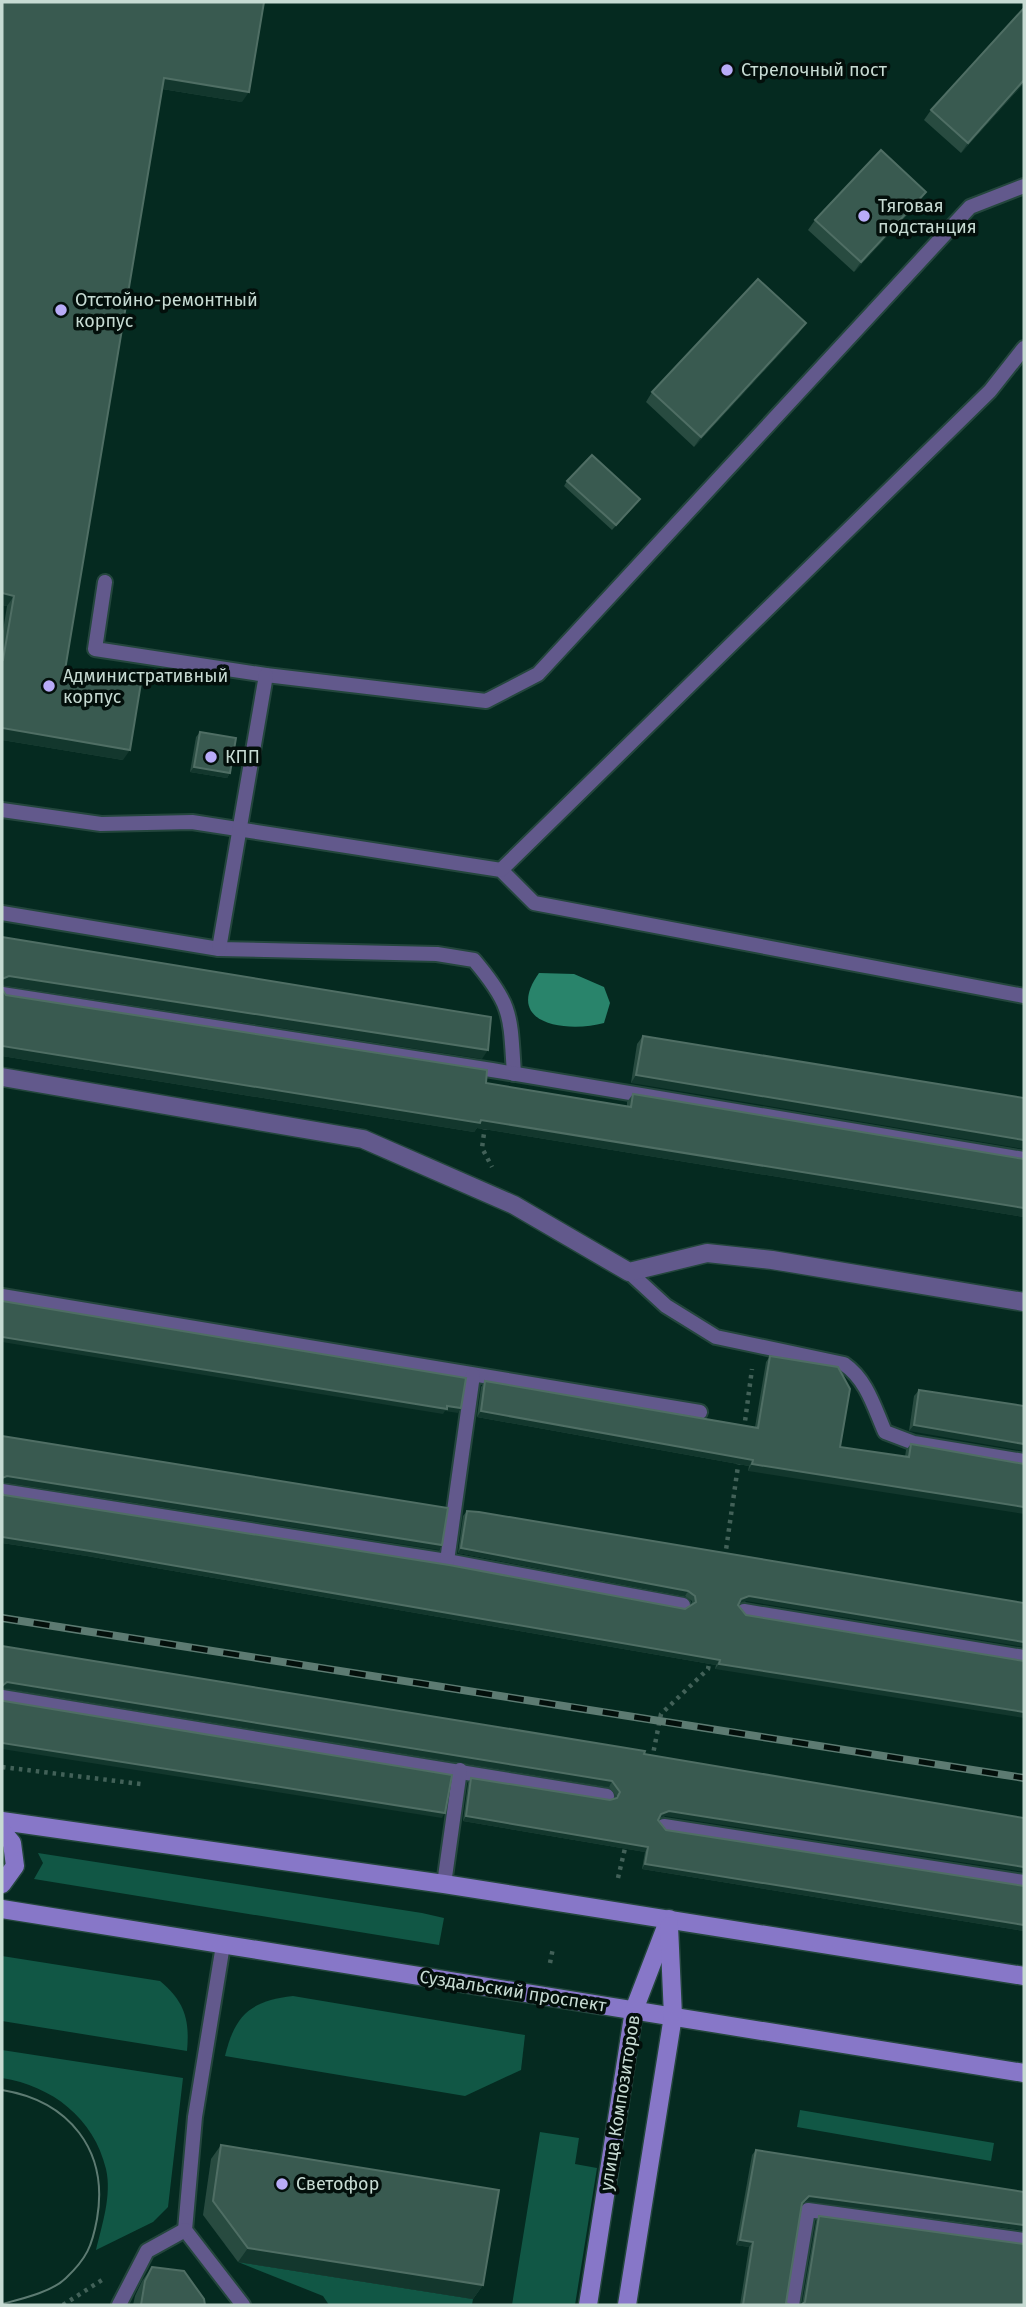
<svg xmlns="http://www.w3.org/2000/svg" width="1026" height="2307" font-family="'Fira Sans',sans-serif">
<rect width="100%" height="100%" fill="#052a20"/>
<!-- green -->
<g fill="#115745">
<polygon points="38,1853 422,1913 444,1918 439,1945 34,1879 43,1863"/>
<path d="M2 1956 160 1981C184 2001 190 2019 187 2051L2 2021Z"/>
<path d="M293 1996 525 2035 521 2070 465 2096 225 2056C235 2015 250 2001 293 1996Z"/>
<path d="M2 2050 183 2078 168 2207 153 2222 96 2250C102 2225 112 2195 106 2169 94 2118 52 2086 2 2078Z"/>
<polygon points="800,2110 994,2143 991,2161 797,2127"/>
<polygon points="540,2132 579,2138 575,2164 597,2168 575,2305 512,2305"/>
<polygon points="238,2262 473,2299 472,2305 329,2305 323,2296"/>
</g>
<!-- water -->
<path fill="#29846b" d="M539 973 574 974 604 987 610 1003 604 1023C568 1033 502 1025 539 973Z"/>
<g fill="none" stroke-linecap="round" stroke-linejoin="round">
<!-- lane casing -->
<g stroke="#24463d" stroke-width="18">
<g id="lane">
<polyline points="105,582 95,649 266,675 486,701 538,674 970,207 1024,186"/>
<polyline points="2,810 101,824 192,822 501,870 534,903 1024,996"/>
<polyline points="501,870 990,391 1024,348"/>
<path d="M2 913 219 949 437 954 474 960C513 1006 510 1015 514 1074"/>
<polyline points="219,949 266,675"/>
<polyline points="2,994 492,1070 1024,1159"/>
<path d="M629 1272 666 1306 716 1337 844 1364C867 1380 874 1407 885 1432L914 1443 1024 1461"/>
<polyline points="2,1296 700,1412"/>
<polyline points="2,1491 447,1561 683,1605"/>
<polyline points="447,1561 473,1375"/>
<polyline points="744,1611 1024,1657"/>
<polyline points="2,1697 607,1796"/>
<polyline points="664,1826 1024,1882"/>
<polyline points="444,1884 460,1770"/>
<polyline points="223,1945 195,2117 185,2230 243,2305"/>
<polyline points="119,2305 147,2251 185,2230"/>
<polyline points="792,2305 808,2210 1024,2240"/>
</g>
</g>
<!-- street casing -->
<g stroke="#24463d" stroke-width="21">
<polyline id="street" points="2,1077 363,1139 514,1205 629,1272 707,1253 772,1260 1024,1302"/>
</g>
<!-- secondary casing -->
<g stroke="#24463d" stroke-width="21">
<g id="secondary">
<polyline points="2,1821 444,1884 1024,1976"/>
<polyline points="2,1831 12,1843 15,1866 2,1884"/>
<polyline points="2,1909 1024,2073"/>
<polyline points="588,2305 634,2010 669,1919"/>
<polyline points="627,2305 673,2016 669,1926"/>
</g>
</g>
<!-- path -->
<g stroke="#426158" stroke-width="4.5" stroke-dasharray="3.5 5" stroke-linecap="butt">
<polyline points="485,1126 482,1148 492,1167"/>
<polyline points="744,1429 752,1369"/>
<polyline points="725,1557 739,1459"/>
<polyline points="652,1759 661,1714 708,1669 710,1659"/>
<polyline points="2,1767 141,1784"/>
<polyline points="618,1878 626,1844"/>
<polyline points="550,1963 553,1948"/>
<polyline points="63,2305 105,2278"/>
</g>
<!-- lane -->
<use href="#lane" stroke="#62598c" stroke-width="14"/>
<!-- street -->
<use href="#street" stroke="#62598c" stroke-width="18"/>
<!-- secondary -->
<use href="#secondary" stroke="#8777c8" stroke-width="18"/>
<!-- tram -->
<path stroke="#5d7b72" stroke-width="2" d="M2 2090C69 2101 109 2150 97 2219 92 2246 87 2258 66 2278 52 2292 21 2299 2 2304"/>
<!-- rail casing -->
<g stroke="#5d7b72" stroke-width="8">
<polyline id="rail" points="2,1618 1024,1778"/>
</g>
<!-- rail -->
<use href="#rail" stroke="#030f0b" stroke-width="5" stroke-dasharray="16" stroke-linecap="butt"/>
</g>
<!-- wall -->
<g fill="#284b40">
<polygon points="2,2 242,102 162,89 65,670 123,760 2,740 2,637 7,606 2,605"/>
<polygon points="1024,8 1024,83 961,153 924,120 931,110"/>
<polygon points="926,192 919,202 854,272 808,230 815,220"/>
<polygon points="799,333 694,447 646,402 652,392"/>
<polygon points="567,481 636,504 612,530 564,486"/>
<polygon points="200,732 230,773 227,778 190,772 196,737"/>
<polygon points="2,989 6,995 486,1083 627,1106 627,1102 633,1094 1024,1159 1024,1217 477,1128 474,1132 2,1056"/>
<polygon points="643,1036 1024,1098 631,1083 637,1044"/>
<polygon points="770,1356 840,1447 905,1457 906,1450 911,1444 1024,1464 748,1471 749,1466 477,1417 481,1387 485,1381 755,1427 766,1362"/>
<polygon points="919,1390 1024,1406 909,1431 914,1396"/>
<polygon points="2,1493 4,1495 685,1609 692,1605 692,1601 685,1596 458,1553 463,1516 467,1511 746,1601 738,1605 746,1615 1024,1661 715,1669 716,1665 87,1556 2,1543"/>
<polygon points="2,1646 644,1754 665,1816 658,1820 666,1830 1024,1886 1024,1931 642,1869 645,1852 463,1821 468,1783 471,1778 610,1800 617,1797 609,1787 4,1688"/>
<polygon points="221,2145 483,2285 473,2299 238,2262 203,2215 211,2159"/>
<polygon points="756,2150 1024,2192 1024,2230 805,2201 802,2205 786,2303 790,2305 740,2305 749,2247 736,2245 752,2155"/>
<polygon points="819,2216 1024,2244 802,2304 816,2221"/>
<polygon points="152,2267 205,2305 133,2305 135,2296 142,2281"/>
</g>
<!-- shaded-wall -->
<g fill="#13372d">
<polygon points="164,78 249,92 242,102 156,88"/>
<polygon points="1024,80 1024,83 961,153 968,143"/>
<polygon points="926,192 919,202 854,272 861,262"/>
<polygon points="806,323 799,333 694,447 701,437"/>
<polygon points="2,593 14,596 7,606 2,605"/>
<polygon points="2,728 130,750 123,760 2,740"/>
<polygon points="194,767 230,773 227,778 190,772"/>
<polygon points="9,976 488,1050 482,1059 2,985 2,979"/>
<polygon points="2,1046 481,1120 1024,1208 1024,1217 477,1128 474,1132 2,1056"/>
<polygon points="636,1075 1024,1140 1024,1149 631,1083"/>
<polygon points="2,1337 447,1406 461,1408 458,1413 445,1411 443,1414 2,1342"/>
<polygon points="481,1411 753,1460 749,1466 477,1417"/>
<polygon points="914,1425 1024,1444 1024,1451 909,1431"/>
<polygon points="752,1464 1024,1507 1024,1514 748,1471"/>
<polygon points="7,1476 442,1545 439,1550 2,1482 2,1478"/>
<polygon points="2,1537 90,1551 720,1660 716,1665 87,1556 2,1543"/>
<polygon points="461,1548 688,1591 685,1596 458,1553"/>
<polygon points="749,1596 1024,1642 1024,1647 746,1601 737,1604 741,1599"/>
<polygon points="719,1664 1024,1712 1024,1718 715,1669"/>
<polygon points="7,1682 612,1781 609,1787 4,1688 2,1689 2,1686"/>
<polygon points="2,1743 445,1813 442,1818 2,1749"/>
<polygon points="669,1811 1024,1867 1024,1872 665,1816 657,1819 661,1814"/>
<polygon points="466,1816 648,1847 645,1852 463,1821"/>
<polygon points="645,1864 1024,1925 1024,1931 642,1869"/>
<polygon points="809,2196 1024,2225 1024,2230 805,2201 799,2208"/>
<polygon points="740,2240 753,2242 749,2247 736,2245"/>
<polygon points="248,2248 483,2285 473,2299 238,2262"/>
</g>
<!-- building -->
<g fill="#395a50" stroke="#4f6e64" stroke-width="2">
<polygon points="2,2 264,2 249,92 164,78 65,670 141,683 130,750 2,728 2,660 3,660 14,596 2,593"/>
<polygon points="1024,8 1024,80 968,143 931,110"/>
<polygon points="881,150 926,192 861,262 815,220"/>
<polygon points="758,279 806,323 701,437 652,392"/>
<polygon points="592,455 640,499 616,525 567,481"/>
<polygon points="200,732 236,738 230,773 194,767"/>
<polygon points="2,937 491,1017 488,1050 9,976 2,979"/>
<polygon points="2,989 6,995 487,1070 486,1083 631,1107 633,1094 1024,1159 1024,1208 481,1120 480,1123 2,1046"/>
<polygon points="643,1036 1024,1098 1024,1140 636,1075"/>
<polygon points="2,1301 466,1378 461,1408 447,1406 447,1409 2,1337"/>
<polygon points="770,1356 838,1367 850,1389 840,1447 909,1457 911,1444 1024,1464 1024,1507 752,1464 753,1460 481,1411 485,1381 758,1428"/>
<polygon points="919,1390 1024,1406 1024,1444 914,1425"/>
<polygon points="2,1436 448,1508 442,1545 7,1476 2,1478"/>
<polygon points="2,1493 4,1495 449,1565 685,1609 696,1602 695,1596 688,1591 461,1548 467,1511 479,1512 1024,1603 1024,1642 749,1596 741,1599 738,1605 746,1615 1024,1661 1024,1712 719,1664 720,1660 90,1551 2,1537"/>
<polygon points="2,1646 645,1751 644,1754 1024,1818 1024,1867 669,1811 661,1814 658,1820 666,1830 1024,1886 1024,1925 645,1864 648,1847 466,1816 471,1778 610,1800 617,1798 620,1792 612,1781 7,1682 2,1686"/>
<polygon points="2,1700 4,1701 452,1775 445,1813 2,1743"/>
<polygon points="221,2145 499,2190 483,2285 248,2248 213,2201"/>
<polygon points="756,2150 1024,2192 1024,2225 809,2196 802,2203 786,2303 790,2305 743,2305 753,2242 740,2240"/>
<polygon points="819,2216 1024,2244 1024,2305 801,2305 805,2302"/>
<polygon points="152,2267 184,2271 204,2299 205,2305 141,2305 145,2281"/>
</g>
<!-- markers -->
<g fill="#b8abf7" stroke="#030f0b" stroke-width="2.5">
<circle cx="727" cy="70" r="7"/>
<circle cx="864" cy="216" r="7"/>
<circle cx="61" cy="310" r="7"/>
<circle cx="49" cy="686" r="7"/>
<circle cx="211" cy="757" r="7"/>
<circle cx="282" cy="2184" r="7"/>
</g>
<g text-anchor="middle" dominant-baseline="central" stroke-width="7" stroke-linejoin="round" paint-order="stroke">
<!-- poi labels -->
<g font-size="18" fill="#c7dbd3" stroke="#030f0b" text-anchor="start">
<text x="741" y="70">Стрелочный пост</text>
<text x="878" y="206">Тяговая<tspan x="878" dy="21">подстанция</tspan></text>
<text x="75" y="300">Отстойно-ремонтный<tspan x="75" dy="21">корпус</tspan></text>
<text x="63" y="676">Административный<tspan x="63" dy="21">корпус</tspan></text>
<text x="225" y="757">КПП</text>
<text x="296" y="2184">Светофор</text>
</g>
<!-- street labels -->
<g font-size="18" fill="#c7dbd3" stroke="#030f0b">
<text transform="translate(513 1991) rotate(9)">Суздальский проспект</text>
<text transform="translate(620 2103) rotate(-81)">улица Композиторов</text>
</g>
</g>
<!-- border -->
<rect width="1026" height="2307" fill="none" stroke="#c7dbd3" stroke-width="7"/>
</svg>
